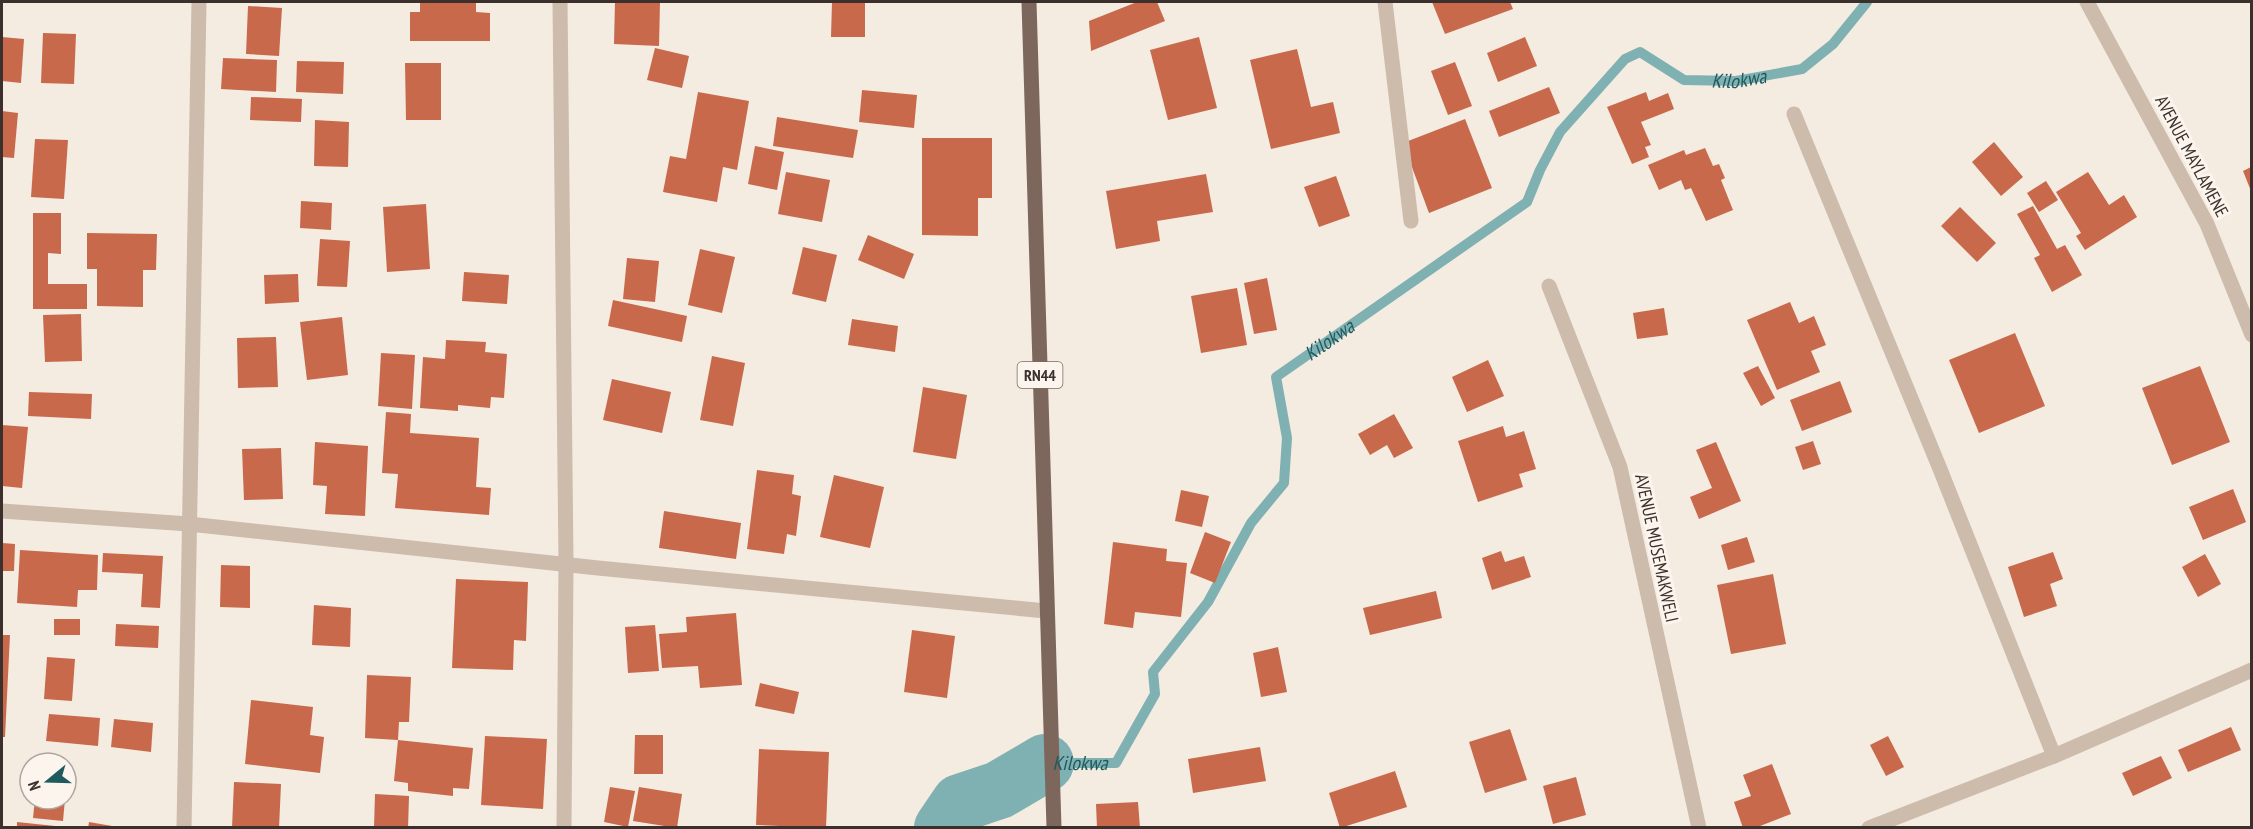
<svg xmlns="http://www.w3.org/2000/svg" width="2253" height="829" font-family="'PT Sans Narrow',sans-serif">
<rect width="100%" height="100%" fill="#f4ebe1"/>
<g fill="none" stroke-linecap="round" stroke-linejoin="round">
<!-- stream -->
<path stroke="#7fb0b2" stroke-width="10" id="s1" d="M1047 763H1116L1155 694 1153 672 1208 602 1251 523 1284 483 1287 438 1276 377 1527 202 1540 170 1560 132 1625 59 1640 52 1684 80 1736 81 1802 69 1833 44 1867 2"/>
<!-- river -->
<polyline stroke="#7fb0b2" stroke-width="58" points="943,828 960,803 999,790 1045,763"/>
</g>
<!-- building -->
<g fill="#c8694b">
<polygon points="420,2 476,2 476,12 490,13 490,41 410,41 410,12 420,12"/>
<polygon points="615,2 660,2 659,46 614,44"/>
<polygon points="832,2 865,2 865,37 831,37"/>
<polygon points="1137,2 1157,2 1165,21 1091,51 1089,21"/>
<polygon points="1432,2 1510,2 1513,9 1445,34"/>
<polygon points="248,6 282,8 279,56 246,54"/>
<polygon points="43,33 76,34 74,84 41,83"/>
<polygon points="2,37 24,39 21,83 2,81"/>
<polygon points="1199,37 1217,108 1168,120 1150,50"/>
<polygon points="1525,37 1537,66 1498,82 1487,53"/>
<polygon points="655,48 689,56 682,88 647,80"/>
<polygon points="1297,49 1311,107 1333,102 1340,133 1271,149 1250,60"/>
<polygon points="223,58 277,60 276,92 221,89"/>
<polygon points="297,61 344,62 343,94 296,92"/>
<polygon points="1455,62 1472,106 1448,115 1431,71"/>
<polygon points="405,63 441,63 441,120 406,120"/>
<polygon points="1549,87 1560,113 1499,137 1489,111"/>
<polygon points="862,90 917,95 914,128 859,122"/>
<polygon points="698,92 749,101 737,170 723,167 717,202 663,192 670,156 686,159"/>
<polygon points="1646,92 1649,101 1668,93 1674,109 1641,122 1651,145 1645,147 1649,157 1632,164 1607,107"/>
<polygon points="251,97 302,99 301,122 250,120"/>
<polygon points="2,111 18,113 14,158 2,157"/>
<polygon points="777,117 858,130 853,158 773,146"/>
<polygon points="1465,119 1492,188 1429,213 1403,143"/>
<polygon points="315,120 349,122 348,167 314,166"/>
<polygon points="922,138 992,138 992,198 978,198 978,236 922,235"/>
<polygon points="35,139 68,140 64,199 31,197"/>
<polygon points="1994,142 2023,177 2001,196 1972,162"/>
<polygon points="755,146 784,152 777,190 748,184"/>
<polygon points="1705,148 1713,166 1719,164 1725,178 1721,180 1733,210 1706,221 1691,188 1685,190 1681,180 1659,190 1648,165 1684,150 1686,155"/>
<polygon points="2251,167 2251,191 2243,171"/>
<polygon points="786,172 830,180 822,222 778,214"/>
<polygon points="2088,172 2109,205 2124,195 2137,217 2085,250 2076,236 2081,233 2056,192"/>
<polygon points="1206,174 1213,212 1157,221 1160,241 1116,249 1106,191"/>
<polygon points="1336,176 1350,216 1319,227 1304,187"/>
<polygon points="2046,181 2058,200 2039,212 2027,193"/>
<polygon points="301,201 332,203 331,230 300,228"/>
<polygon points="426,204 430,269 387,272 383,207"/>
<polygon points="2033,206 2057,249 2065,245 2082,275 2052,292 2034,258 2040,255 2017,214"/>
<polygon points="1960,207 1996,243 1977,262 1941,226"/>
<polygon points="33,213 61,213 61,254 48,253 48,284 87,284 87,309 33,309"/>
<polygon points="87,233 157,234 156,270 143,270 143,307 97,306 97,269 87,269"/>
<polygon points="868,235 914,254 904,279 858,260"/>
<polygon points="320,239 350,241 347,287 317,286"/>
<polygon points="803,247 837,255 826,302 792,294"/>
<polygon points="700,249 735,257 722,313 688,305"/>
<polygon points="627,258 659,261 655,302 623,299"/>
<polygon points="464,272 509,275 507,304 462,301"/>
<polygon points="298,274 299,302 265,304 264,275"/>
<polygon points="1267,278 1277,330 1254,334 1244,283"/>
<polygon points="1237,288 1247,345 1201,353 1191,296"/>
<polygon points="613,300 687,316 682,342 608,326"/>
<polygon points="1790,302 1799,323 1814,316 1826,345 1811,351 1820,372 1777,390 1747,320"/>
<polygon points="1664,308 1668,335 1637,339 1633,313"/>
<polygon points="81,314 82,361 45,362 43,315"/>
<polygon points="342,317 348,375 307,380 300,322"/>
<polygon points="852,319 898,326 895,352 848,345"/>
<polygon points="2015,333 2045,406 1979,433 1949,360"/>
<polygon points="276,337 278,387 238,388 237,338"/>
<polygon points="446,340 486,342 485,352 507,354 504,398 491,397 490,408 458,405 458,411 420,408 423,357 445,359"/>
<polygon points="381,353 415,355 412,409 378,406"/>
<polygon points="712,356 745,363 733,426 700,420"/>
<polygon points="1488,360 1504,396 1467,412 1452,377"/>
<polygon points="1758,366 1775,398 1761,406 1743,373"/>
<polygon points="2200,366 2230,442 2172,465 2142,388"/>
<polygon points="612,379 671,392 662,433 603,420"/>
<polygon points="1840,381 1852,412 1802,431 1790,400"/>
<polygon points="923,387 967,395 956,459 913,452"/>
<polygon points="29,392 92,394 91,419 28,416"/>
<polygon points="386,412 411,414 410,433 479,438 476,487 491,488 489,515 395,508 398,474 382,473"/>
<polygon points="1394,414 1413,448 1394,458 1387,445 1370,455 1358,434"/>
<polygon points="2,425 28,427 22,488 2,486"/>
<polygon points="1503,426 1506,437 1524,431 1536,469 1519,474 1523,487 1478,502 1458,441"/>
<polygon points="1813,441 1821,464 1803,470 1795,447"/>
<polygon points="315,442 368,446 365,516 325,514 327,486 313,485"/>
<polygon points="1716,442 1741,501 1699,519 1690,497 1712,488 1696,450"/>
<polygon points="281,448 283,499 244,500 242,449"/>
<polygon points="757,470 794,475 792,494 801,496 796,536 787,534 784,554 747,549"/>
<polygon points="834,475 884,487 870,548 820,537"/>
<polygon points="2233,489 2246,522 2203,540 2189,507"/>
<polygon points="1181,490 1209,496 1202,527 1175,521"/>
<polygon points="664,511 741,523 736,559 659,548"/>
<polygon points="1205,532 1231,542 1215,583 1190,573"/>
<polygon points="1747,537 1755,562 1728,570 1721,545"/>
<polygon points="1113,542 1167,549 1166,561 1187,563 1181,617 1135,612 1133,628 1104,624"/>
<polygon points="2,543 15,544 14,571 2,571"/>
<polygon points="20,550 98,555 97,590 78,590 77,607 17,603"/>
<polygon points="1501,551 1505,562 1524,556 1531,577 1492,590 1482,558"/>
<polygon points="2053,552 2063,579 2050,584 2057,606 2024,617 2008,567"/>
<polygon points="103,553 163,556 160,608 141,607 143,574 102,572"/>
<polygon points="2205,554 2221,584 2198,597 2182,567"/>
<polygon points="221,565 250,566 250,608 220,607"/>
<polygon points="1773,574 1786,644 1731,654 1717,585"/>
<polygon points="456,579 528,582 526,641 514,640 513,670 452,668"/>
<polygon points="1436,591 1442,618 1370,635 1363,608"/>
<polygon points="314,605 351,608 350,647 312,645"/>
<polygon points="736,613 742,685 700,688 698,666 662,668 659,634 687,632 686,617"/>
<rect x="54" y="619" width="26" height="16"/>
<polygon points="116,624 159,626 158,648 115,646"/>
<polygon points="655,625 659,671 628,673 625,627"/>
<polygon points="912,630 955,636 947,698 904,692"/>
<polygon points="2,635 10,635 5,737 2,737"/>
<polygon points="1278,647 1287,692 1261,697 1253,653"/>
<polygon points="47,657 75,659 72,701 44,699"/>
<polygon points="367,675 411,677 409,722 399,722 398,740 365,738"/>
<polygon points="760,683 799,692 794,714 755,706"/>
<polygon points="251,700 313,707 310,735 324,737 320,773 245,764"/>
<polygon points="49,714 100,718 98,746 46,741"/>
<polygon points="114,719 153,723 151,752 111,747"/>
<polygon points="2231,727 2241,750 2188,772 2178,750"/>
<polygon points="1510,729 1527,780 1485,793 1469,742"/>
<polygon points="635,735 663,735 663,774 634,774"/>
<polygon points="485,736 547,739 543,809 481,805"/>
<polygon points="1888,736 1904,767 1886,776 1870,745"/>
<polygon points="398,740 473,748 469,789 453,788 453,796 408,791 408,783 394,781"/>
<polygon points="1260,747 1266,781 1193,793 1188,759"/>
<polygon points="759,749 829,752 826,828 756,825"/>
<polygon points="2161,756 2172,778 2133,796 2122,773"/>
<polygon points="1772,764 1791,814 1755,828 1743,828 1734,802 1751,796 1743,775"/>
<polygon points="1395,771 1407,807 1340,828 1329,793"/>
<polygon points="1576,777 1586,815 1553,824 1543,786"/>
<polygon points="234,782 281,784 279,828 232,828"/>
<polygon points="610,787 635,791 628,827 604,822"/>
<polygon points="639,787 682,794 677,828 633,821"/>
<polygon points="375,794 409,796 408,828 374,828"/>
<polygon points="35,799 65,799 63,821 33,818"/>
<polygon points="1138,802 1140,828 1097,828 1096,804"/>
<polygon points="17,822 55,826 55,828 17,828"/>
<polygon points="89,822 112,826 111,828 88,828"/>
</g>
<g fill="none" stroke-linecap="round" stroke-linejoin="round">
<!-- minor -->
<g stroke="#cdbbac" stroke-width="15">
<polyline points="560,2 566,563 564,828"/>
<polyline points="1385,2 1411,221"/>
<polyline points="2087,2 2207,224 2252,335"/>
<polyline points="1794,114 1940,469 2054,756"/>
<polyline points="1549,286 1620,467 1699,828"/>
<polyline points="2,511 189,524 598,568 1046,611"/>
<polyline points="184,828 199,2"/>
<polyline points="1869,828 2054,756 2252,670"/>
</g>
<!-- primary -->
<polyline stroke="#7d675c" stroke-width="15" points="1029,2 1054,828"/>
</g>
<g text-anchor="middle" dominant-baseline="central" stroke-width="6" stroke-linejoin="round" paint-order="stroke">
<!-- shield labels -->
<rect fill="#fbf5ee" stroke="#756b66" stroke-width="1.5" x="1017.5" y="362" width="45" height="26" rx="4.5"/>
<g font-size="16" font-weight="bold" fill="#3b302b">
<text x="1040" y="375">RN44</text>
</g>
<!-- street labels -->
<g font-size="18" fill="#3b302b" stroke="#fbf5ee">
<text transform="translate(2192 156) rotate(62)">AVENUE MAYLAMENE</text>
<text transform="translate(1657 548) rotate(78)">AVENUE MUSEMAKWELI</text>
</g>
<!-- water labels -->
<g font-size="20" font-style="italic" fill="#1f5a5e" stroke="#fbf5ee">
<text stroke="none"><textPath href="#s1" startOffset="1113">Kilokwa</textPath></text>
<text stroke="none"><textPath href="#s1" startOffset="573">Kilokwa</textPath></text>
<text stroke="none"><textPath href="#s1" startOffset="33">Kilokwa</textPath></text>
</g>
</g>
<!-- border -->
<rect width="2253" height="829" fill="none" stroke="#3b302b" stroke-width="6"/>
<!-- north arrow -->
<g transform="translate(48 781) rotate(251)"><circle r="28" fill="#fbf5ee" stroke="#aea6a0" stroke-width="1.5"/>
<path d="M0-4.5L10 22L0 15L-10 22Z" fill="#1f5a5e"/>
<text y="-9" font-size="16" font-weight="bold" text-anchor="middle" fill="#3b302b">N</text>
</g>
</svg>
